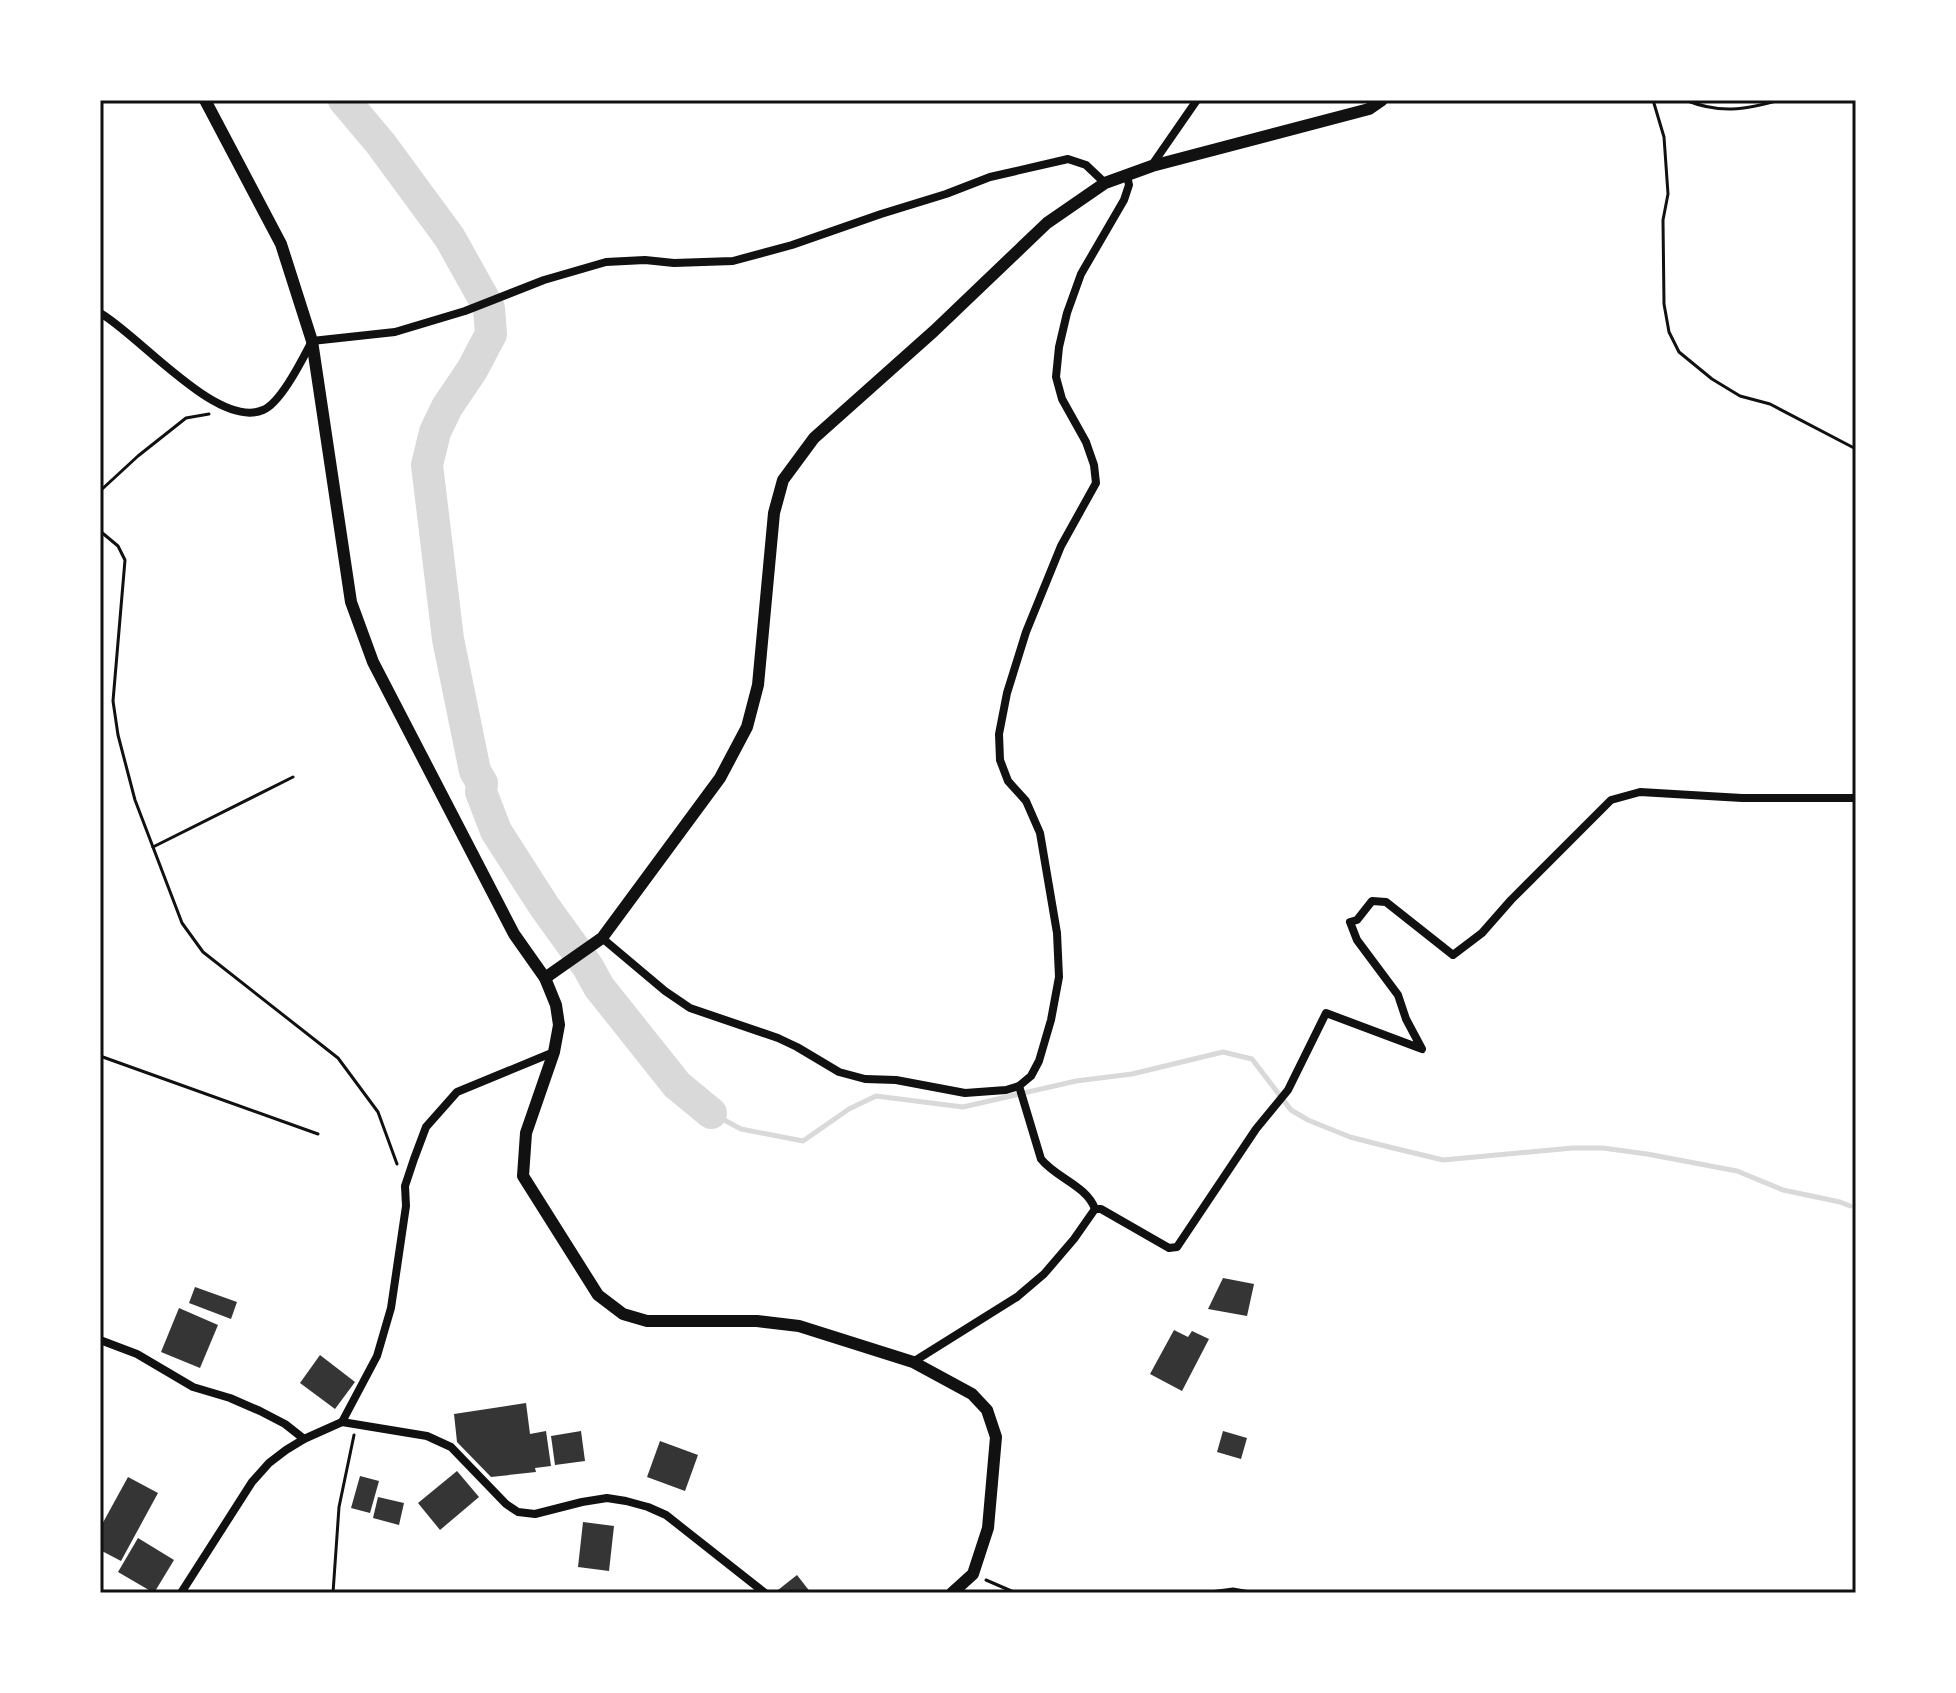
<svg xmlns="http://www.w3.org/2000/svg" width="1956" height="1693" font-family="Rubik,sans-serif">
<rect width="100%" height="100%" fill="#fff"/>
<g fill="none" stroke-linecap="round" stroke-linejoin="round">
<!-- stream -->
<polyline stroke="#d9d9d9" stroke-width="5" points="711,1113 741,1129 803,1141 849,1109 876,1096 963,1107 1076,1081 1132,1074 1223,1052 1252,1059 1291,1110 1308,1120 1350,1137 1385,1146 1443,1160 1573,1148 1603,1148 1647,1154 1737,1171 1783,1190 1840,1202 1850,1206"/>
<!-- river -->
<polyline stroke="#d9d9d9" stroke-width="32" points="344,100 381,144 450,238 489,308 491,334 472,370 447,407 435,432 427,465 448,639 475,771 482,783 481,792 496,831 544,906 588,967 599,987 677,1085 711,1113"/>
</g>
<!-- building -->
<g fill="#353535">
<polygon points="1223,1278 1254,1284 1247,1316 1208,1309"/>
<polygon points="195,1287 237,1302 231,1319 189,1303"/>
<polygon points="179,1308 218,1325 200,1368 161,1352"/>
<polygon points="1174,1330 1188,1337 1192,1331 1209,1339 1182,1391 1150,1374"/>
<polygon points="320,1355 355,1382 335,1409 300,1383"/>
<polygon points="526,1403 530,1434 546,1431 551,1466 535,1468 536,1472 491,1477 457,1442 454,1414"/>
<polygon points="581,1431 585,1461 555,1465 551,1436"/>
<polygon points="1223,1431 1247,1438 1241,1459 1217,1452"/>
<polygon points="660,1441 698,1455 685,1491 647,1477"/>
<polygon points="457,1471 479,1497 440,1530 418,1503"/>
<polygon points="360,1476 379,1481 370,1513 351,1508"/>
<polygon points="128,1477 158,1493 121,1561 100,1550 100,1528"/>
<polygon points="378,1497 404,1503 399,1525 373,1518"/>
<polygon points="583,1522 614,1526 609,1571 578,1567"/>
<polygon points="138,1538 174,1560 154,1593 118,1572"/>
<polygon points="797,1575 811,1593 780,1593 778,1590"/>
</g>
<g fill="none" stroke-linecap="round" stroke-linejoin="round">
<!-- path -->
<g stroke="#111" stroke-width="3">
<polyline points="1653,100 1664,137 1668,194 1663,220 1664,304 1669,332 1679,352 1712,379 1740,396 1770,404 1856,449"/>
<path d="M1685 100C1720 114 1744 110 1780 100"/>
<polyline points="100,491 138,456 186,418 209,414"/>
<polyline points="100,531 118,546 125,560 113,701 118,735 135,800 182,923 203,952 338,1058 378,1112 397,1164"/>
<polyline points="153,847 293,777"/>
<polyline points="100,1056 318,1134"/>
<polyline points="986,1580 1016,1593"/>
<polyline points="333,1593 339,1507 354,1435"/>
<polyline points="1203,1593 1233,1589 1256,1593"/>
</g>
<!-- minor -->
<g stroke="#111" stroke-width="8">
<polyline points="1152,165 1197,100"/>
<path d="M100 313C138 334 218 430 263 410 281 403 303 358 312 341L395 332 465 311 544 280 606 262 645 260 674 263 733 261 792 245 881 214 946 194 990 177 1068 159 1086 165 1105 183"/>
<polyline points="602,938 665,991 690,1008 778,1038 797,1047 839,1072 865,1079 896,1080 965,1093 1006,1090 1019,1086 1031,1076 1039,1061 1051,1020 1059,977 1057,933 1040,833 1026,801 1008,781 1000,760 999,734 1007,693 1026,632 1061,546 1096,483 1094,465 1086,442 1062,399 1056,377 1059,347 1067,313 1081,274 1124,200 1129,185 1127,175"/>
<path d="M1019 1086 1041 1159C1056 1178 1087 1186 1095 1209"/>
<polyline points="100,1340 137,1354 193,1387 230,1398 260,1411 285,1424 304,1439"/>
<polyline points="913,1362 1017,1297 1044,1274 1074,1239 1095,1209 1101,1209 1169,1248 1177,1247 1256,1129 1288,1090 1326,1013 1422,1049 1406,1019 1398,995 1357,940 1350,922 1357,920 1372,901 1386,902 1453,955 1482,933 1511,900 1611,800 1640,792 1742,798 1856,798"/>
<polyline points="342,1422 377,1356 391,1308 406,1206 405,1186 414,1159 426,1127 457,1092 554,1052"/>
<polyline points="181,1593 252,1482 269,1463 286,1450 304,1439 342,1422 427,1436 451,1447 506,1504 518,1512 535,1514 582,1502 607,1498 626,1501 648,1507 666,1515 765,1593"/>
</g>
<!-- secondary -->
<g stroke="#111" stroke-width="12">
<polyline points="205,100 281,244 312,341 351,602 373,662 514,934 545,978 556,1005 559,1025 554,1052 526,1133 523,1176 598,1295 623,1314 647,1321 757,1321 799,1326 913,1362 972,1394 987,1410 996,1437 988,1528 973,1574 952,1593"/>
<polyline points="545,978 602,938 720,778 747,727 758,685 774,513 783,480 814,438 934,331 1047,223 1105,183 1152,166 1369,109 1382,100"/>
</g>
</g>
<!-- border -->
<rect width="1956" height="1693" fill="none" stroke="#ffffff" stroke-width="204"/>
<rect x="102" y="102" width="1752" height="1489" fill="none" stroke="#111" stroke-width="3"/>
</svg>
